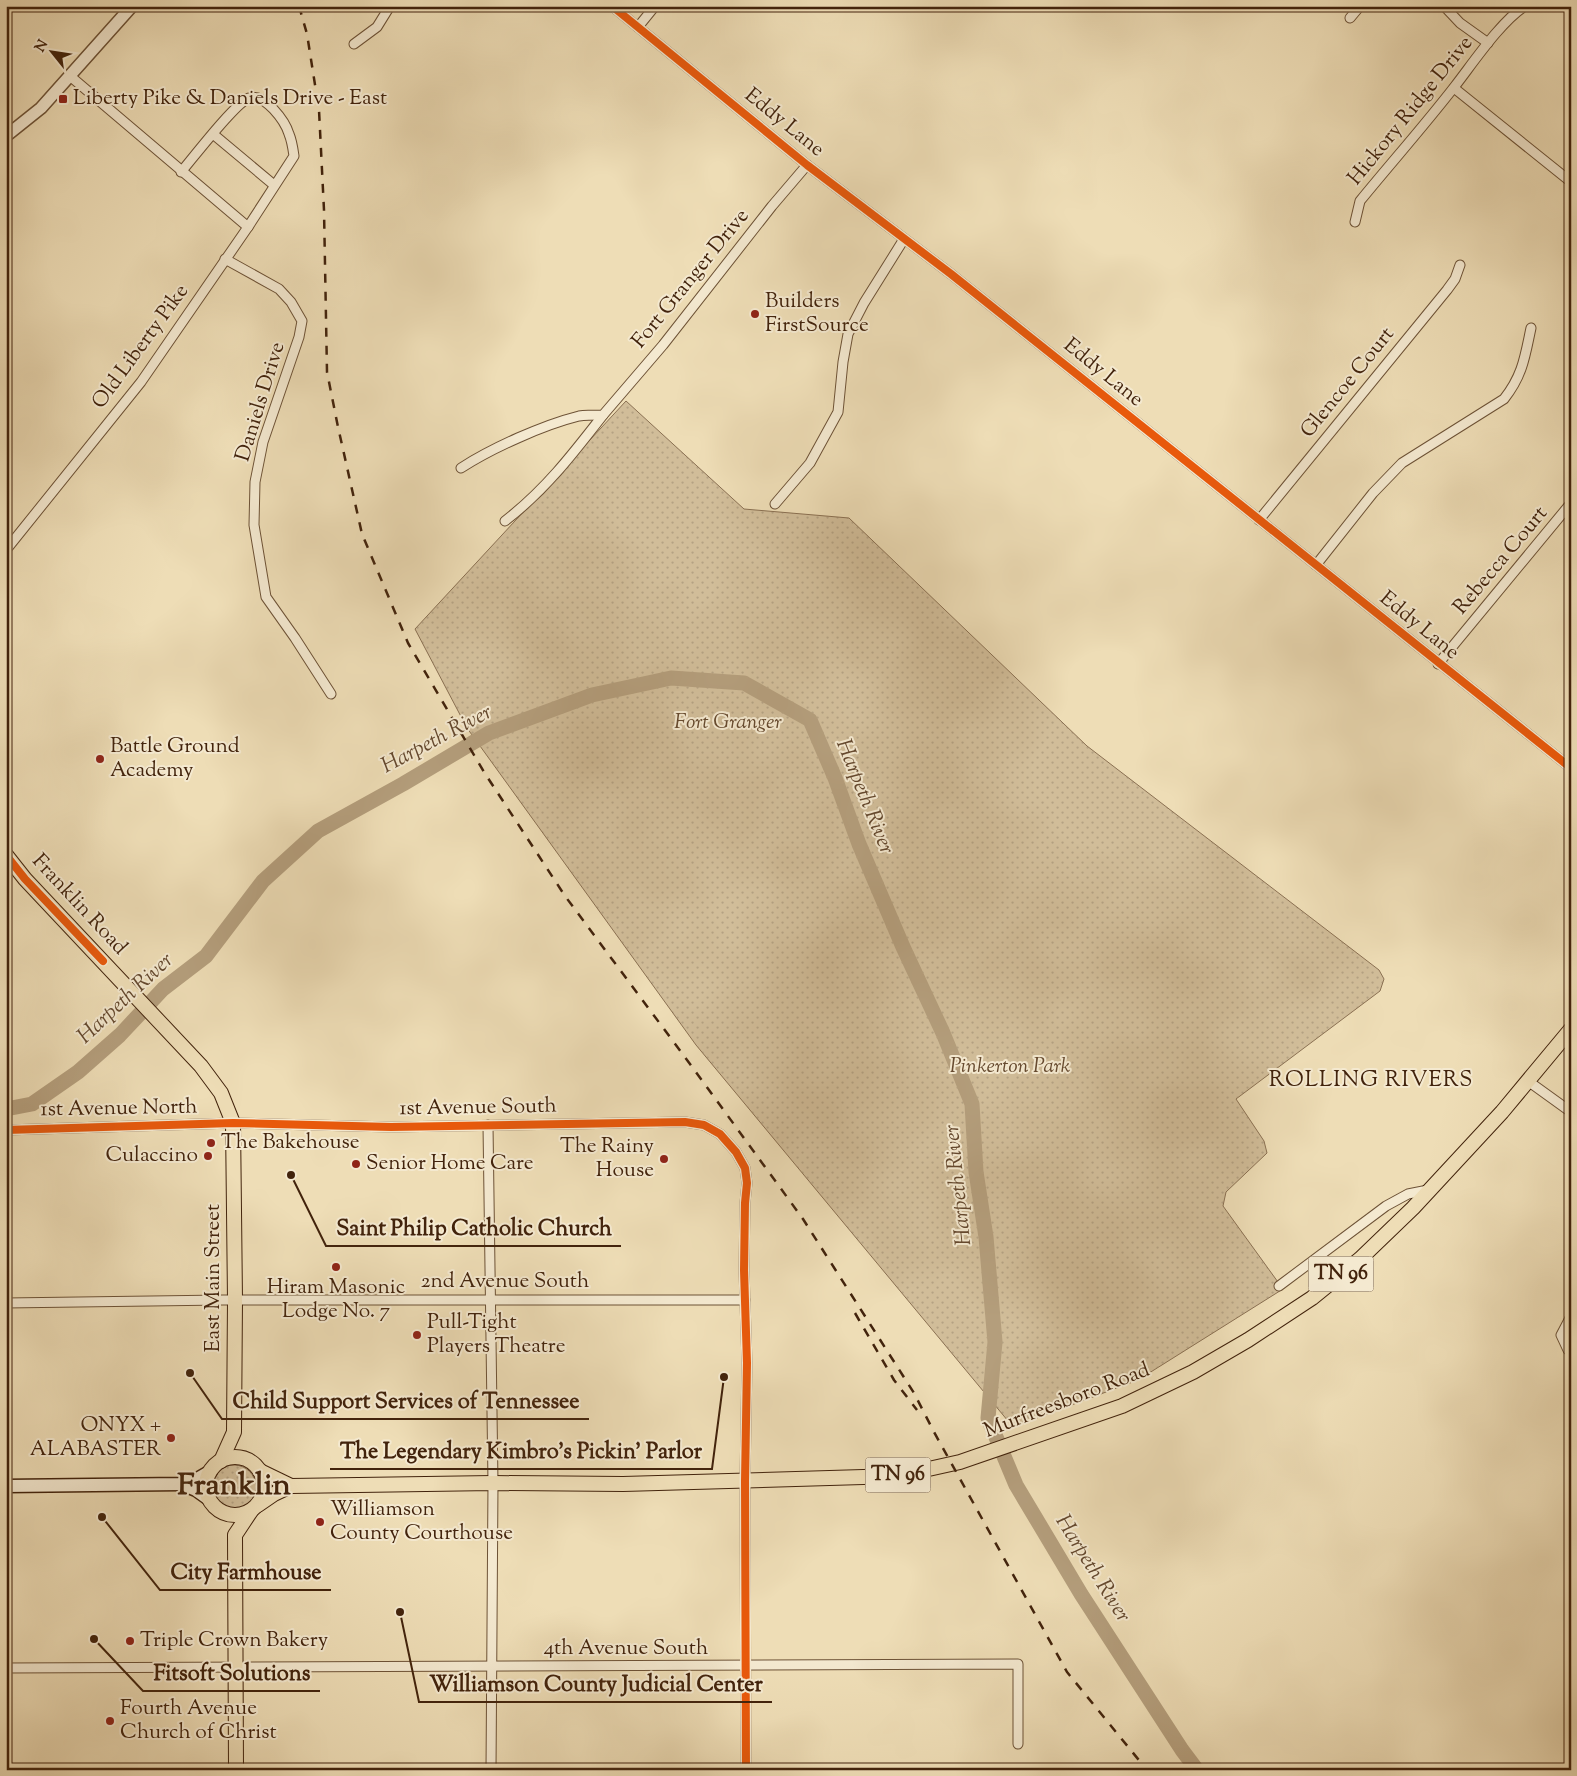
<svg xmlns="http://www.w3.org/2000/svg" width="1577" height="1776" font-family="'Sorts Mill Goudy',serif">
<defs>
<pattern id="green-dots" width="8" height="8" patternUnits="userSpaceOnUse" patternTransform="scale(1.25)"><rect width="8" height="8" fill="#d1bd99"/><path d="M2 2h.1M6 6h.1" fill="none" stroke="#b5a283" stroke-width="1.8" stroke-linecap="round"/></pattern>
</defs>
<rect width="100%" height="100%" fill="#eeddb6"/>
<filter id="stains"><feTurbulence type="fractalNoise" baseFrequency=".004" numOctaves="4"/><feColorMatrix values="0 0 0 0 .2 0 0 0 0 .09 0 0 0 0 .02 0 0 0 .5 -.17"/></filter>
<radialGradient id="worn" r=".72"><stop offset=".6" stop-color="#630" stop-opacity="0"/><stop offset="1" stop-color="#630" stop-opacity=".3"/></radialGradient>
<!-- green -->
<g fill="url(#green-dots)" stroke="#8a7052">
<polygon points="626,401 744,509 849,518 1087,746 1379,970 1384,979 1380,991 1236,1099 1264,1141 1267,1153 1226,1192 1223,1206 1283,1289 1138,1380 1013,1427 696,1045 467,728 415,629"/>
<circle cx="234" cy="1487" r="22"/>
</g>
<g fill="none" stroke-linecap="round" stroke-linejoin="round">
<!-- river -->
<polyline stroke="#b49e7c" stroke-width="15" points="6,1109 32,1104 78,1072 120,1035 163,989 206,956 263,881 318,831 403,784 489,733 592,695 671,678 744,683 810,720 835,778 859,844 903,947 943,1033 972,1104 976,1172 986,1237 995,1342 988,1418 1016,1485 1081,1594 1182,1750 1197,1770"/>
<!-- minor casing -->
<g stroke="#6d5236" stroke-width="11">
<g id="minor">
<polyline points="612,6 807,165 951,274 1571,768"/>
<polyline points="1444,6 1460,23 1488,43"/>
<polyline points="1569,6 1571,7"/>
<polyline points="1350,18 1360,6"/>
<polyline points="638,27 655,6"/>
<polyline points="354,44 377,27 390,6"/>
<polyline points="70,76 248,227"/>
<polyline points="1454,88 1571,182"/>
<polyline points="213,134 274,185"/>
<path d="M1355 222 1360 201C1391 163 1424 126 1455 86 1473 63 1501 21 1525 6"/>
<polyline points="225,259 279,289 291,302 302,321 299,337 263,442 255,482 254,525 266,597 295,638 331,694"/>
<path d="M461 468C492 448 543 425 579 416 586 415 595 415 603 415L663 345 772 206 807 165"/>
<polyline points="775,504 810,463 838,412 843,362 848,334 864,303 904,239"/>
<polyline points="1259,520 1447,290 1455,279 1460,265"/>
<path d="M505 521C545 490 572 455 603 415"/>
<path d="M6 550 141 382 248 227 294 156C293 149 292 141 289 134 285 121 265 93 249 98 235 103 193 158 181 172"/>
<path d="M1316 565 1373 493 1402 463 1504 399C1523 375 1525 356 1531 328"/>
<polyline points="1438,664 1571,503"/>
<polyline points="1528,1081 1571,1112"/>
<polyline points="488,1125 493,1483 491,1770"/>
<polyline points="6,1130 233,1123 391,1127 685,1122 704,1125 720,1134 736,1152 745,1168 747,1183 745,1203 744,1270 747,1363 745,1481 746,1770"/>
<polyline points="1279,1286 1386,1206 1408,1194 1428,1190"/>
<polyline points="6,1303 223,1300 745,1300"/>
<polyline points="1571,1316 1561,1335 1568,1350 1571,1352"/>
<polyline points="6,1668 1018,1664 1018,1744"/>
</g>
</g>
<!-- tertiary casing -->
<g stroke="#6d5236" stroke-width="14">
<polyline id="tertiary" points="6,136 41,108 132,6"/>
</g>
<!-- secondary casing -->
<g stroke="#42230c" stroke-width="15">
<g id="secondary">
<polyline points="181,1484 196,1490 210,1500"/>
<polyline points="6,1486 181,1484 192,1482 211,1471"/>
</g>
</g>
<!-- primary casing -->
<g stroke="#42230c" stroke-width="16">
<g id="primary">
<polyline points="6,855 25,879 201,1066 221,1093 233,1123 235,1300 234,1432 221,1461"/>
<circle cx="235" cy="1486" r="29"/>
<polyline points="260,1471 291,1486 493,1483 623,1484 897,1476 960,1462 1122,1406 1193,1372 1248,1340 1312,1298 1360,1259 1413,1208 1502,1112 1571,1029"/>
<polyline points="258,1505 274,1494 291,1486"/>
<polyline points="236,1770 235,1535 251,1511"/>
</g>
</g>
<!-- minor -->
<use href="#minor" stroke="#f4e9d0" stroke-width="9"/>
<!-- tertiary -->
<use href="#tertiary" stroke="#f4e9d0" stroke-width="11"/>
<!-- secondary -->
<use href="#secondary" stroke="#f4e9d0" stroke-width="12"/>
<!-- primary -->
<use href="#primary" stroke="#eeddb6" stroke-width="14"/>
<!-- rail -->
<g stroke="#42230c" stroke-width="2.5" stroke-dasharray="9 9" stroke-linecap="butt">
<polyline points="299,6 307,34 319,110 324,210 327,372 338,427 362,534 408,643 484,772 565,896 690,1064 803,1219 914,1393 934,1432 1067,1672 1147,1770"/>
<polyline points="855,1313 894,1380 917,1410"/>
</g>
<!-- cycleway casing -->
<g stroke="#f4e9d0" stroke-width="11">
<g id="cycleway">
<polyline points="612,6 807,165 951,274 1571,768"/>
<polyline points="6,855 25,879 103,961"/>
<polyline points="6,1130 233,1123 391,1127 685,1122 704,1125 720,1134 736,1152 745,1168 747,1183 745,1203 744,1270 747,1363 745,1481 746,1770"/>
</g>
</g>
<!-- cycleway -->
<use href="#cycleway" stroke="#e8590c" stroke-width="8"/>
</g>
<!-- markers -->
<g fill="#8f2418" stroke="#f4e9d0" stroke-width="2">
<rect x="58" y="94" width="10" height="10" rx="2.5"/>
<circle cx="755" cy="314" r="5"/>
<circle cx="100" cy="759" r="5"/>
<circle cx="211" cy="1143" r="5"/>
<circle cx="208" cy="1156" r="5"/>
<circle cx="664" cy="1159" r="5"/>
<circle cx="356" cy="1164" r="5"/>
<circle cx="336" cy="1267" r="5"/>
<circle cx="417" cy="1335" r="5"/>
<circle cx="171" cy="1438" r="5"/>
<circle cx="320" cy="1522" r="5"/>
<circle cx="130" cy="1641" r="5"/>
<circle cx="110" cy="1721" r="5"/>
</g>
<g text-anchor="middle" dominant-baseline="central" stroke-width="4" stroke-linejoin="round" paint-order="stroke">
<!-- shield labels -->
<g fill="#f4e9d0" stroke="#775e47" stroke-width="1">
<rect x="1308.5" y="1256.5" width="65" height="35" rx="4"/>
<rect x="865.5" y="1457.5" width="65" height="35" rx="4"/>
</g>
<g font-size="20" font-weight="bold" fill="#42230c">
<text x="1341" y="1274">TN 96</text>
<text x="898" y="1475">TN 96</text>
</g>
<!-- poi labels -->
<g font-size="21" fill="#42230c" stroke="#f4e9d0" text-anchor="start">
<text x="73" y="99">Liberty Pike &amp; Daniels Drive - East</text>
<text x="765" y="302">Builders<tspan x="765" dy="24">FirstSource</tspan></text>
<text x="110" y="747">Battle Ground<tspan x="110" dy="24">Academy</tspan></text>
<text x="221" y="1143">The Bakehouse</text>
<text x="654" y="1147" text-anchor="end">The Rainy<tspan x="654" dy="24">House</tspan></text>
<text x="198" y="1156" text-anchor="end">Culaccino</text>
<text x="366" y="1164">Senior Home Care</text>
<text x="336" y="1288" text-anchor="middle">Hiram Masonic<tspan x="336" dy="24">Lodge No. 7</tspan></text>
<text x="427" y="1323">Pull-Tight<tspan x="427" dy="24">Players Theatre</tspan></text>
<text x="161" y="1426" text-anchor="end">ONYX +<tspan x="161" dy="24">ALABASTER</tspan></text>
<text x="330" y="1510">Williamson<tspan x="330" dy="24">County Courthouse</tspan></text>
<text x="140" y="1641">Triple Crown Bakery</text>
<text x="120" y="1709">Fourth Avenue<tspan x="120" dy="24">Church of Christ</tspan></text>
</g>
<!-- street labels -->
<g font-size="21" fill="#42230c" stroke="#f4e9d0">
<text transform="translate(1411 111) rotate(-51)">Hickory Ridge Drive</text>
<text transform="translate(784 123) rotate(39)">Eddy Lane</text>
<text transform="translate(691 279) rotate(-51)">Fort Granger Drive</text>
<text transform="translate(141 347) rotate(-54)">Old Liberty Pike</text>
<text transform="translate(1103 373) rotate(39)">Eddy Lane</text>
<text transform="translate(1348 383) rotate(-51)">Glencoe Court</text>
<text transform="translate(261 402) rotate(-73)">Daniels Drive</text>
<text transform="translate(1501 561) rotate(-50)">Rebecca Court</text>
<text transform="translate(1419 626) rotate(39)">Eddy Lane</text>
<text transform="translate(79 905) rotate(47)">Franklin Road</text>
<text transform="translate(478 1108) rotate(-1)">1st Avenue South</text>
<text transform="translate(119 1109) rotate(-1)">1st Avenue North</text>
<text transform="translate(214 1278) rotate(-90)">East Main Street</text>
<text x="505" y="1282">2nd Avenue South</text>
<text transform="translate(1067 1401) rotate(-21)">Murfreesboro Road</text>
<text x="626" y="1649">4th Avenue South</text>
</g>
<!-- park labels -->
<g font-size="21" font-style="italic" fill="#664a2f" stroke="#f4e9d0">
<text x="728" y="723">Fort Granger</text>
<text x="1010" y="1067">Pinkerton Park</text>
</g>
<!-- water labels -->
<g font-size="22" font-style="italic" fill="#64482e" stroke="#f4e9d0">
<text transform="translate(437 740) rotate(-28)">Harpeth River</text>
<text transform="translate(864 797) rotate(68)">Harpeth River</text>
<text transform="translate(126 999) rotate(-43)">Harpeth River</text>
<text transform="translate(959 1185) rotate(-96)">Harpeth River</text>
<text transform="translate(1092 1569) rotate(58)">Harpeth River</text>
</g>
<!-- neighbourhood labels -->
<g font-size="22" letter-spacing="1" fill="#42230c" stroke="#f4e9d0">
<text x="1371" y="1081">ROLLING RIVERS</text>
</g>
<!-- town labels -->
<g font-size="31" font-weight="bold" fill="#42230c" stroke="#f4e9d0">
<text x="234" y="1486">Franklin</text>
</g>
</g>
<!-- callouts -->
<path fill="none" stroke="#42230c" stroke-width="2" d="M291 1175L326 1246H621M190 1373L222 1419H589M724 1377L712 1469H330M102 1517L160 1590H331M94 1639L143 1691H320M400 1612L419 1702H772"/>
<g fill="#42230c" stroke="#f4e9d0" stroke-width="2">
<circle cx="291" cy="1175" r="5"/>
<circle cx="190" cy="1373" r="5"/>
<circle cx="724" cy="1377" r="5"/>
<circle cx="102" cy="1517" r="5"/>
<circle cx="94" cy="1639" r="5"/>
<circle cx="400" cy="1612" r="5"/>
</g>
<g font-size="22" text-anchor="middle" font-weight="bold" fill="#42230c" stroke="#f4e9d0" stroke-width="4" stroke-linejoin="round" paint-order="stroke">
<text x="474" y="1235">Saint Philip Catholic Church</text>
<text x="406" y="1408">Child Support Services of Tennessee</text>
<text x="521" y="1458">The Legendary Kimbro's Pickin' Parlor</text>
<text x="246" y="1579">City Farmhouse</text>
<text x="232" y="1680">Fitsoft Solutions</text>
<text x="596" y="1691">Williamson County Judicial Center</text>
</g>
<!-- margin -->
<rect width="1577" height="1776" fill="none" stroke="#eeddb6" stroke-width="25"/>
<rect x="8" y="8" width="1562" height="1761" fill="none" stroke="#42230c" stroke-width="2.5"/>
<rect x="12" y="12" width="1552" height="1751" fill="none" stroke="#42230c"/>
<!-- north arrow -->
<g transform="translate(52 52) rotate(300)" stroke="#f4e9d0" stroke-width="4" paint-order="stroke">
<path d="M0-4L9 19L0 12L-9 19Z" fill="#42230c"/>
<text y="-8" font-size="14" font-weight="bold" text-anchor="middle" fill="#42230c">N</text>
</g>
<rect width="100%" height="100%" filter="url(#stains)"/>
<rect width="100%" height="100%" fill="url(#worn)"/>
</svg>
